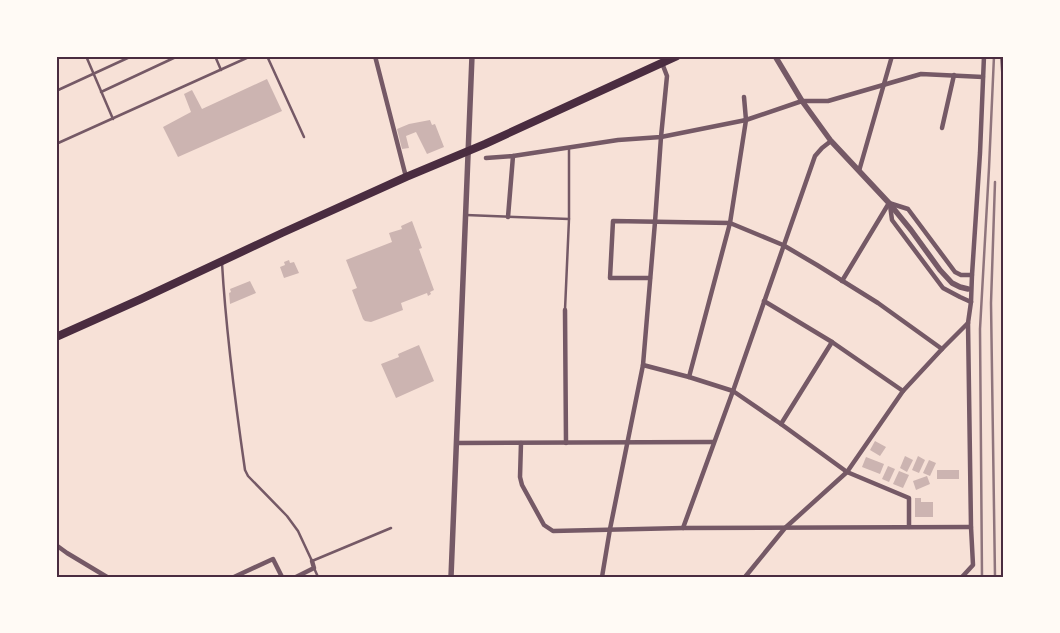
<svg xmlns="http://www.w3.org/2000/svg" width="1060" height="633" font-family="Barlow,sans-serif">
<rect width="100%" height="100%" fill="#f7e1d7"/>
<!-- building -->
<g fill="#ccb4b1">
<polygon points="267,79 282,111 178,157 163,127 191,112 184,94 192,90 202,109"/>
<polygon points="430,120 432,125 435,124 444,147 427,154 416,132 406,136 409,148 402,149 397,129 409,124"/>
<polygon points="412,221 422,248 419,249 434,290 430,292 431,294 428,296 427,293 401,303 403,310 371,322 365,321 363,319 352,290 357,288 346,260 392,242 389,233 402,229 401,226"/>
<polygon points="289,260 290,263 294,262 299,273 284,278 280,267 285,265 284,262"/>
<polygon points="250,281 256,293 230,304 229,293 231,292 230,289"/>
<polygon points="419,345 434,381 396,398 381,364 399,357 398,354"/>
<polygon points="875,441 886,447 880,456 870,450"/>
<polygon points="905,456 913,460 907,472 900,468"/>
<polygon points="918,456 925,460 919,473 912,470"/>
<polygon points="866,457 884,464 880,474 862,467"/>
<polygon points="929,460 936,463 930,476 923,473"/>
<polygon points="888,466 895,469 889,482 882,479"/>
<rect x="937" y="470" width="22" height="9"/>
<polygon points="899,471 909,475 903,488 893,484"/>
<polygon points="927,476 930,484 916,490 913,481"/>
<polygon points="915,498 921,498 921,502 933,502 933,517 915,517"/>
</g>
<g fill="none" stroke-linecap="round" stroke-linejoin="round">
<!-- service -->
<g stroke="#755966" stroke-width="2.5">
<polyline points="86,56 113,119"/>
<polyline points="215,56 221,70"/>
<polyline points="267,56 304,137"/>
<polyline points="56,91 132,56"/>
<polyline points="101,92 178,56"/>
<polyline points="56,144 251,56"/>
<polyline points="466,215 569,219"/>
<path d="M222 263C226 332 235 401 245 470L248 476 287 516 298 531 312 561 391 528"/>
<polyline points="565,310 569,219 569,148"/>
<polyline points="314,568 318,577"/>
</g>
<!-- minor -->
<g stroke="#755966" stroke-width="4.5">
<polyline points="375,56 406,177"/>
<polyline points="942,128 954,75"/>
<polyline points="486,158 513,156 618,140 661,137 746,120 802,101 828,101 921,74 983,77"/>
<polyline points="859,171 892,56"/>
<polyline points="889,203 908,209 955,272 961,275 972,275"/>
<polyline points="890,205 892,220 943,288 960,297 971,302"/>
<polyline points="508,217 513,156"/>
<polyline points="650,278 610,278 613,221 730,223 783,245 817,265 878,303 942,349"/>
<polyline points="842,281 889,203"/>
<polyline points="764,301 832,342 903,391"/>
<polyline points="565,310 566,443"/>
<polyline points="643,365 689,377 733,391 781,424 847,472 909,498 909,527"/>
<polyline points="689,377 730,223 746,120 744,97"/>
<polyline points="781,424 832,342"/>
<polyline points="457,443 713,442"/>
<polyline points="521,443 520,477 522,485 544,525 553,531 683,528 971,527"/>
<polyline points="683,528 733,391 815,156 822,148 831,141"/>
<polyline points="56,545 67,553 107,577"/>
<polyline points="234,577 273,559 282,577"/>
<polyline points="296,577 314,568 312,561"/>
<polyline points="602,577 610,529 643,365 655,222 661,137 667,76 662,63"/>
<polyline points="745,577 785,528 847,472 903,391 942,349 968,323"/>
<polyline points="962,577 973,565 971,527 968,323 971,302 972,275 980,153 984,56"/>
</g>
<!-- tertiary -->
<g stroke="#755966" stroke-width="5.5">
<polyline points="775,56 802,101 831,141 889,203 911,230 940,270 952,283 960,287 968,289"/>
<polyline points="451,577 472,56"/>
</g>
<!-- trunk -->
<polyline stroke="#4a2c40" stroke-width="8" points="56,337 141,299 282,233 406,177 485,144 677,56"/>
<!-- rail -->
<g stroke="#8f747c" stroke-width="2.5">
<polyline points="1001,56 1004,95"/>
<polyline points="982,577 980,329 989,168 994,56"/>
<polyline points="995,577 991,303 995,182"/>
</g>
</g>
<!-- border -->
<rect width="1060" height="633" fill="none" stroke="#fffaf5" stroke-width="115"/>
<rect x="58" y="58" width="944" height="518" fill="none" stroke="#4a2c40" stroke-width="2"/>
</svg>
